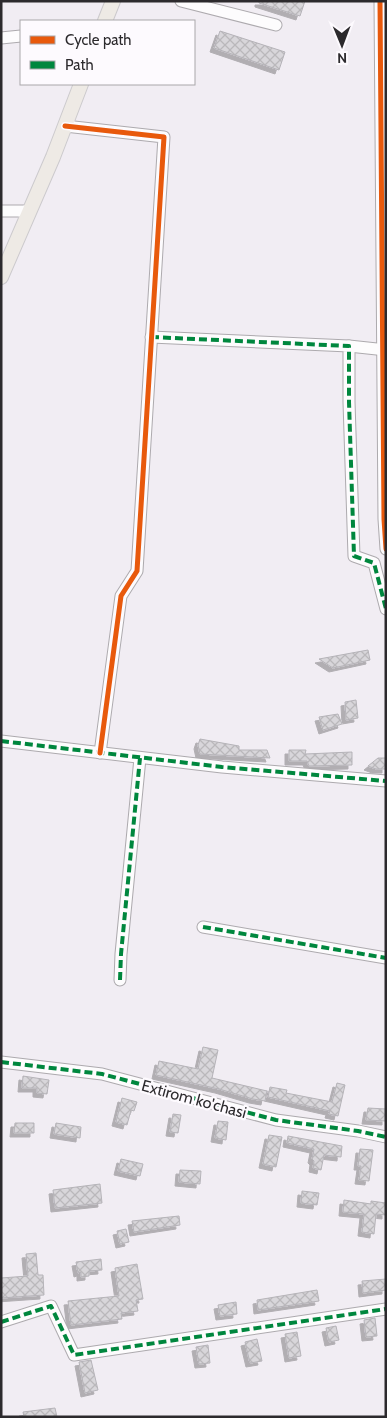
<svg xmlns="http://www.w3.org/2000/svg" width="387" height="1418" font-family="Cabin,sans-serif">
<defs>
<pattern id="building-cross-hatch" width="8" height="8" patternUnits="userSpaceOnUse" patternTransform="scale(1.25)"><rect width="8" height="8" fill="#d8d6da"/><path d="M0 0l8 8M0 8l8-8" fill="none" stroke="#bab8bb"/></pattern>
<filter id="shadow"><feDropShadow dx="-4" dy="4" stdDeviation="0" flood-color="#0004"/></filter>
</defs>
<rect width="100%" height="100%" fill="#f1edf3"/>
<!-- building -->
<g fill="url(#building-cross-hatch)" stroke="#b5b3b8" filter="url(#shadow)">
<polygon points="259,1 305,1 300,16 259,3"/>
<polygon points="220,31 285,52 279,70 214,48"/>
<polygon points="368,650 370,660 333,668 319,659"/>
<polygon points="356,700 358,718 346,720 345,702"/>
<polygon points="338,714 342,724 323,730 319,717"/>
<polygon points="200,739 239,746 239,750 267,750 270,758 200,754 198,745"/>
<polygon points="289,750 306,750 305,754 352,752 352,765 309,766 307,761 289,761"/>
<polygon points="378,758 386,758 386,769 376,769 368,766"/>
<polygon points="203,1047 218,1050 212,1078 267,1091 265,1101 253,1099 219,1089 156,1075 159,1061 198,1069"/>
<polygon points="23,1076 49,1080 47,1094 37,1093 37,1088 22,1088"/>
<polygon points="337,1083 345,1085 338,1116 329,1114 330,1111 268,1097 270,1087 287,1090 286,1093 332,1102"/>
<polygon points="122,1098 137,1102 134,1111 131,1110 127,1125 116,1122"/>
<polygon points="368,1108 386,1109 386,1121 366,1120"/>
<polygon points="173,1114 181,1115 178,1133 170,1132"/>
<polygon points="218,1121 228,1122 226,1140 215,1138"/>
<polygon points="15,1123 34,1123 34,1133 14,1133"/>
<polygon points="56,1123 81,1127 80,1138 54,1134"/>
<polygon points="269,1135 282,1137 276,1167 263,1164"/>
<polygon points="288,1136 342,1146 341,1157 324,1155 321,1170 313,1168 314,1161 312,1159 314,1149 287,1143"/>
<polygon points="360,1149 373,1150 369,1181 359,1180 361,1166 358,1166"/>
<polygon points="121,1159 143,1164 140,1176 118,1171"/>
<polygon points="180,1170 201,1171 200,1184 179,1182"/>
<polygon points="100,1184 102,1203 55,1208 53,1190"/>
<polygon points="302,1191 319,1193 317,1205 301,1203"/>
<polygon points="344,1200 371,1204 371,1201 386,1203 386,1215 376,1214 374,1234 362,1232 364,1214 343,1212"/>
<polygon points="179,1216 180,1225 134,1232 132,1221"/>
<polygon points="126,1229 129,1242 120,1244 117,1231"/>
<polygon points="36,1253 38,1275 43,1275 44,1295 1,1298 1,1278 28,1276 26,1254"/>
<polygon points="101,1259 102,1270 89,1271 89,1276 81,1277 81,1272 78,1273 76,1262"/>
<polygon points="137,1264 143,1299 136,1300 138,1311 121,1313 122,1319 71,1325 68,1301 119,1296 115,1268"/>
<polygon points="386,1279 386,1290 363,1293 362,1281"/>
<polygon points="317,1290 319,1301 258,1310 257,1300"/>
<polygon points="236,1302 237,1314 220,1316 218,1305"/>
<polygon points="375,1318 377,1336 366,1337 364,1320"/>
<polygon points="336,1326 339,1340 329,1342 326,1328"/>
<polygon points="297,1332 301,1356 289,1358 285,1334"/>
<polygon points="257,1339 262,1361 250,1363 245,1342"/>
<polygon points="208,1345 210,1363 199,1364 196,1347"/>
<polygon points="91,1360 98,1390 85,1393 79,1362"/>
<polygon points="55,1408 57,1417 24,1417 23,1412"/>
</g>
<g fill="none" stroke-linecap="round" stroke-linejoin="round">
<!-- minor casing -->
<g stroke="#adaaae" stroke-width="13">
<g id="minor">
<polyline points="181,1 276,25"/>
<polyline points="380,1 384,519 386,549"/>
<polyline points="1,38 21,36"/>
<polyline points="65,126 164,137 137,571 121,596 100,753"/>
<polyline points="1,211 29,211"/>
<polyline points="151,337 349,346 349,402 354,556 374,563 386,609"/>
<polyline points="349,346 386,350"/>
<polyline points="1,741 222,767 386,781"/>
<polyline points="203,927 386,958"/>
<polyline points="120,980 121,954 140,758"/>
<polyline points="1,1062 102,1074 276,1120 358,1131 386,1137"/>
<polyline points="1,1322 51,1306 74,1355 386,1309"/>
</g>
</g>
<!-- major casing -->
<g stroke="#cccacd" stroke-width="16">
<g id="major">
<polyline points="105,21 113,1"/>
<polyline points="1,277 53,157 81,84"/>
</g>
</g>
<!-- minor -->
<use href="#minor" stroke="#fdfcfd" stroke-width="11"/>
<!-- major -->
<use href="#major" stroke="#eeeae5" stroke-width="14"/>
<!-- quiet -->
<g stroke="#00873e" stroke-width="4" stroke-dasharray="8 4" stroke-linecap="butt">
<polyline points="151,337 349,346 349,402 354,556 374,563 386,609"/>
<polyline points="1,741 222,767 386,781"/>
<polyline points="203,927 386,958"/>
<polyline points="120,980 121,954 140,758"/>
<polyline points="1,1062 102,1074 276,1120 358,1131 386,1137"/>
<polyline points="1,1322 51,1306 74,1355 386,1309"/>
</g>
<!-- cycleway casing -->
<g stroke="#fdfafe" stroke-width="8">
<g id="cycleway">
<polyline points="380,1 384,519 386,549"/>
<polyline points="65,126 164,137 137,571 121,596 100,753"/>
</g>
</g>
<!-- cycleway -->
<use href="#cycleway" stroke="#e8590c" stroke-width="5"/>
</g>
<g text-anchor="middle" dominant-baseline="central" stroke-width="4.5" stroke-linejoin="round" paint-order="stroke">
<!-- street labels -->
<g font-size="16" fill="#2c2a2d" stroke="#fdfafe">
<text transform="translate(194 1099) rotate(15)">Extirom ko'chasi</text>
</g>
</g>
<!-- border -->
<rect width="387" height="1418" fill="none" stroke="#2c2a2d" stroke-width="5"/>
<!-- legend -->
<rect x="20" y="20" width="175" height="65" fill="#fdfafe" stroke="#a9a7aa"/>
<rect x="30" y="36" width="25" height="8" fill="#e8590c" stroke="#a9a7aa"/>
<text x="65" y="45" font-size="15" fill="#2c2a2d">Cycle path</text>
<rect x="30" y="61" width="25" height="8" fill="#00873e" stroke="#a9a7aa"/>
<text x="65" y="70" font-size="15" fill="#2c2a2d">Path</text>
<!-- north arrow -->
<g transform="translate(342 45) rotate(179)" stroke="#fdfafe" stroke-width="4" paint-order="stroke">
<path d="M0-4L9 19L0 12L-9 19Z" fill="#2c2a2d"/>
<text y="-8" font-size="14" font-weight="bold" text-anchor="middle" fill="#2c2a2d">N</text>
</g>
</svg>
